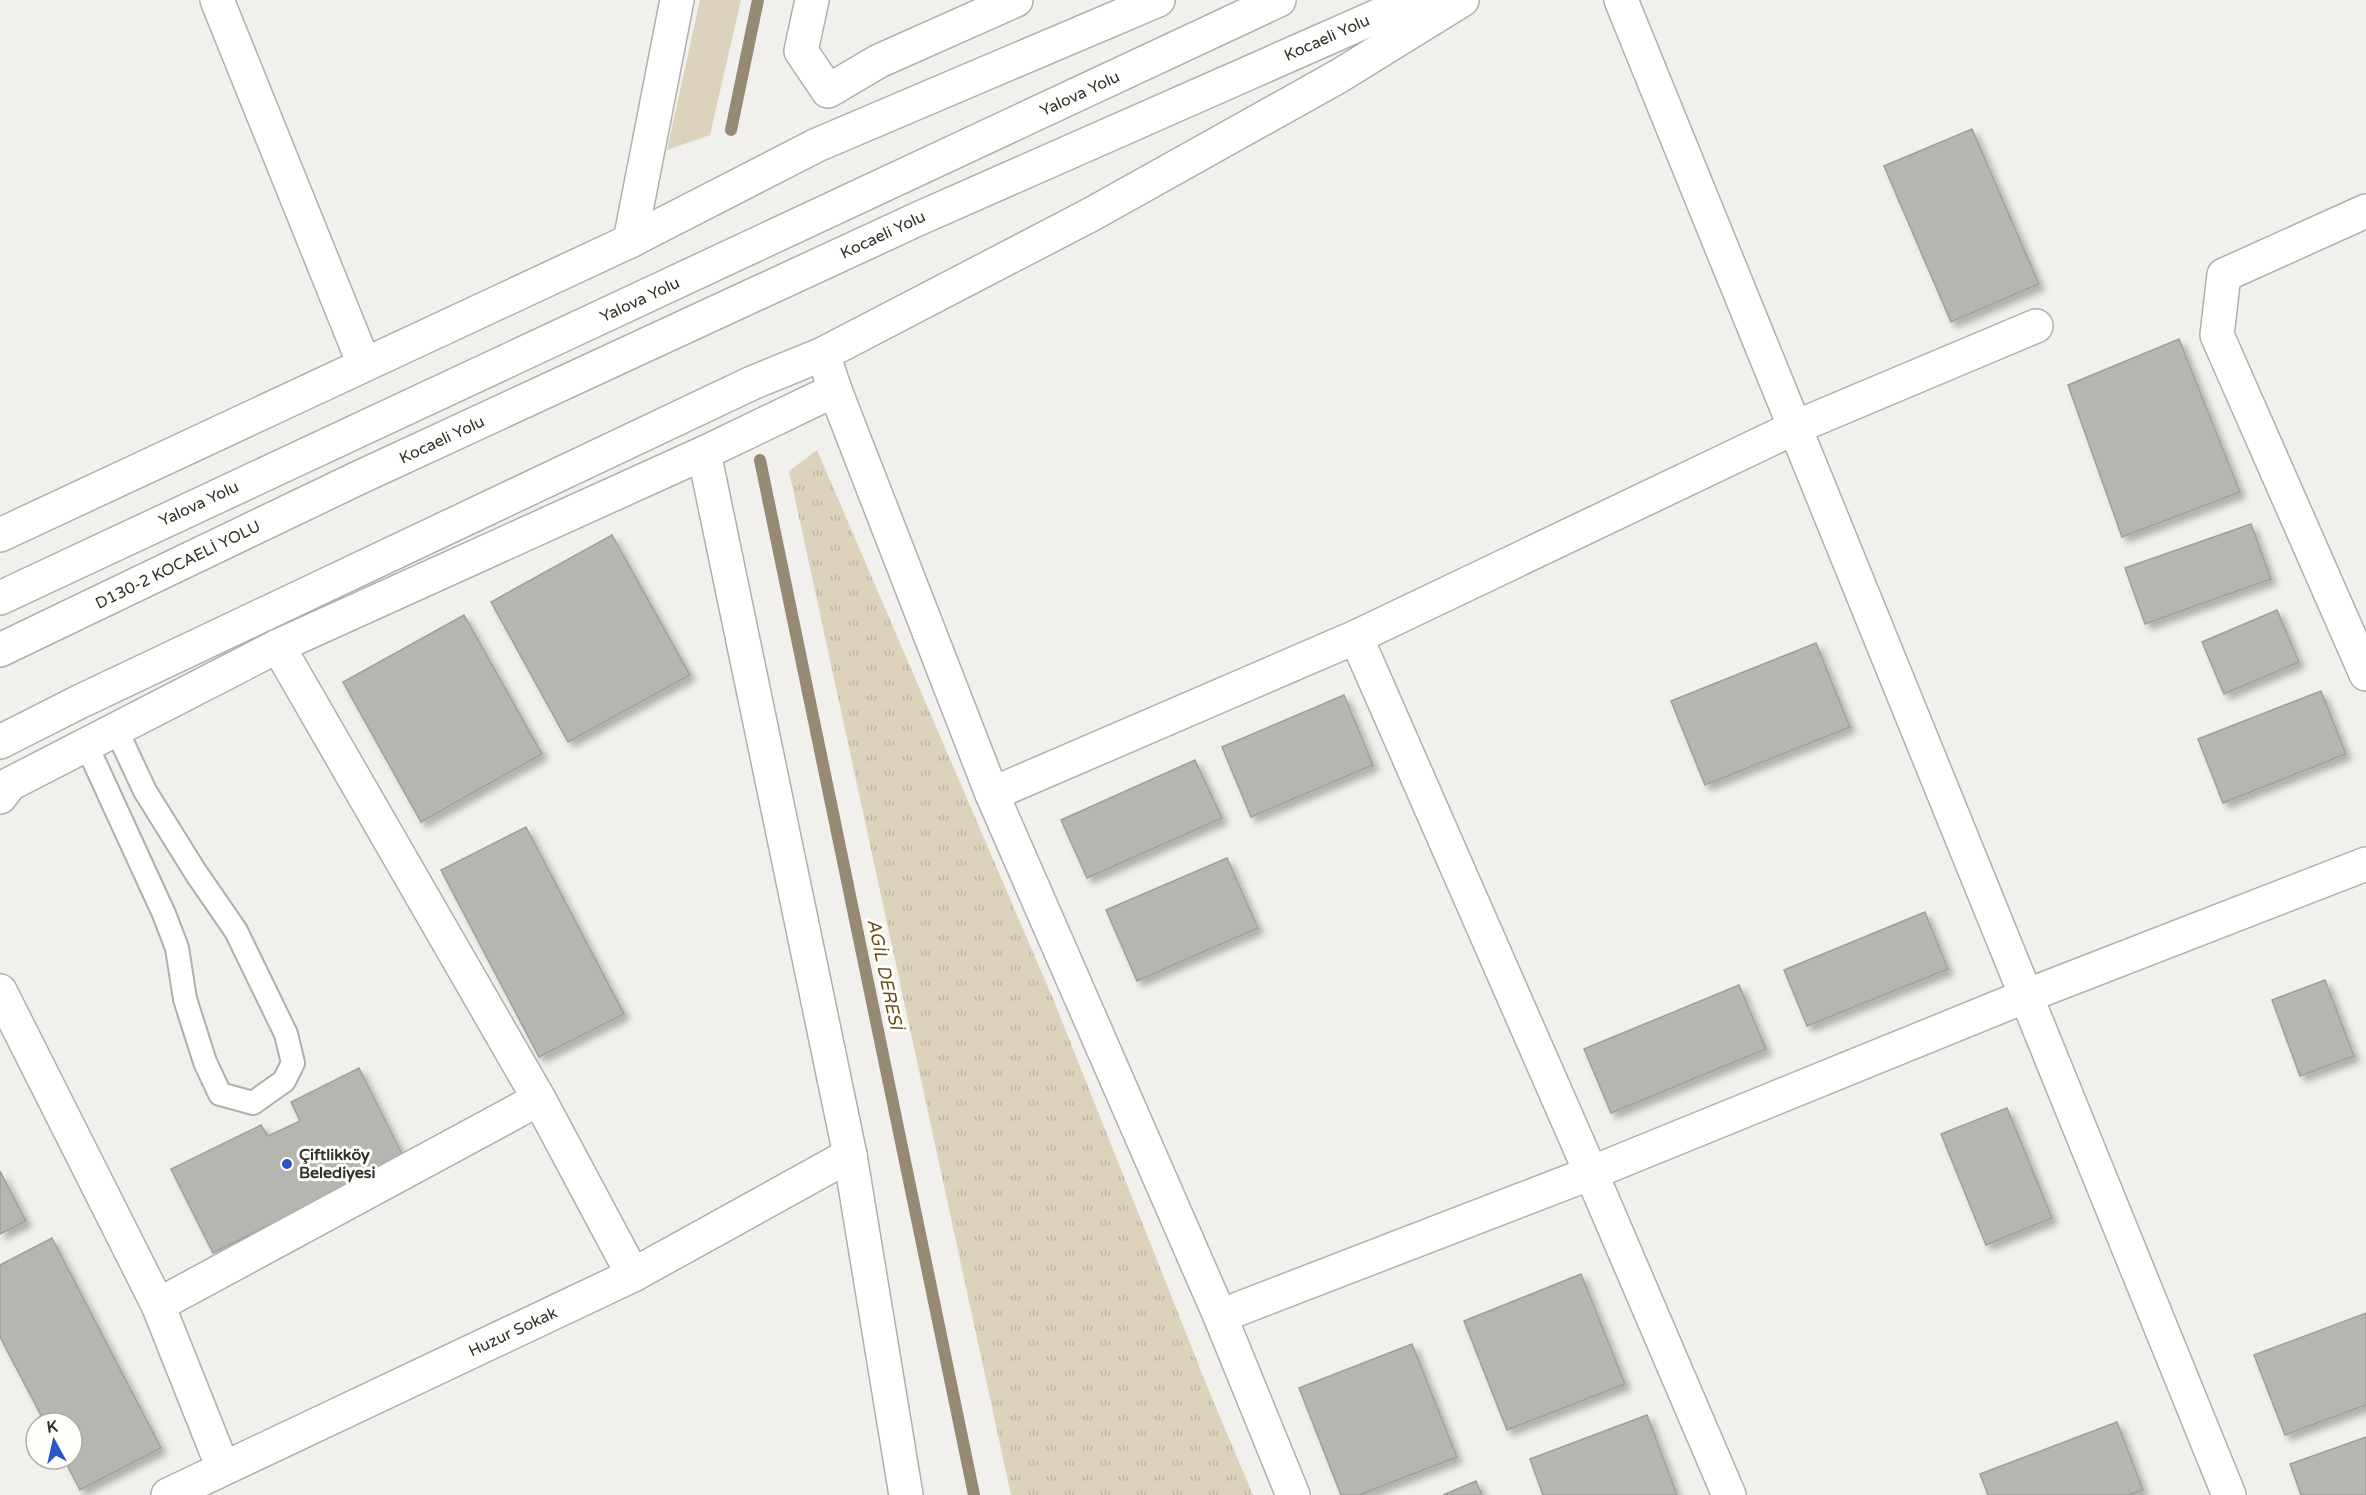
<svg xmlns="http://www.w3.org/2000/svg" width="2366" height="1495" font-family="'Varela Round',sans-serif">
<defs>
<pattern id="park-tufts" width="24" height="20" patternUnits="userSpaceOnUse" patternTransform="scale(1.5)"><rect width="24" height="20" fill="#ddd2bc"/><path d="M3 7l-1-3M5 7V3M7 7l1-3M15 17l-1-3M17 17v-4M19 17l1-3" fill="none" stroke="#beb5a2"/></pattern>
<filter id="shadow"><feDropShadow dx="5.5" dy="5.5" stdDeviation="3" flood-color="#0004"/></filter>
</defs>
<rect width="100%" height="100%" fill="#f2f0ec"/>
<!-- grass -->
<polygon fill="#ddd2bc" points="700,0 741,0 710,135 667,150"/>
<!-- park -->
<polygon fill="url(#park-tufts)" points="817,450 1054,1001 1209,1391 1253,1495 1011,1495 789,471"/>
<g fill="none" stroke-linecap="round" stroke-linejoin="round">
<!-- stream -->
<g stroke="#968a74" stroke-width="12">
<polyline points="731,130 758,0"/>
<polyline points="760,460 974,1495"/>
</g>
</g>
<!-- building -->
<g fill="#b7b5b1" stroke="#a09f9b" stroke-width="1.5" filter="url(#shadow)">
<polygon points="1972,129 2039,284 1951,322 1884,166"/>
<polygon points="2179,339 2240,492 2122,537 2068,385"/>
<polygon points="2251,524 2271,579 2145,624 2125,568"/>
<polygon points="612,535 690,675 568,742 491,602"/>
<polygon points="2277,610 2299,662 2224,694 2202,642"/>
<polygon points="464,615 542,754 421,822 343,682"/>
<polygon points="1816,643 1850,727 1705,785 1671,701"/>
<polygon points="2321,691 2346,754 2223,803 2198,739"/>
<polygon points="1344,695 1373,765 1251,817 1222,747"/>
<polygon points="1195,760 1222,818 1087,878 1061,820"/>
<polygon points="526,827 624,1014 539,1057 441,870"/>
<polygon points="1227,858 1258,928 1137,981 1106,910"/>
<polygon points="1925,912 1948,969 1807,1026 1784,970"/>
<polygon points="2325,980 2354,1056 2300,1076 2272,1000"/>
<polygon points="1739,985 1766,1049 1611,1113 1584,1049"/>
<polygon points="359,1068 404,1158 213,1253 171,1169 261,1125 268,1136 300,1121 291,1102"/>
<polygon points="2007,1108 2052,1218 1986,1245 1941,1134"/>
<polygon points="0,1171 26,1221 0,1234"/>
<polygon points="52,1238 161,1448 80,1490 64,1459 72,1459 72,1423 45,1423 0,1337 0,1265"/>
<polygon points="1581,1274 1625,1384 1507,1430 1464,1321"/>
<polygon points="2366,1313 2366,1405 2285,1435 2254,1355"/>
<polygon points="1412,1344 1457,1457 1359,1495 1341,1495 1299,1388"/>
<polygon points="1647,1415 1677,1495 1543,1495 1530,1459"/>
<polygon points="2117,1422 2143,1490 2128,1495 1988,1495 1980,1474"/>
<polygon points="2366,1437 2366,1495 2301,1495 2290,1464"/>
<polygon points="1476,1481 1482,1495 1443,1495"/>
</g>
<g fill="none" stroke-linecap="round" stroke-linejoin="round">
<!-- lane casing -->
<g stroke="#b1afac" stroke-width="26">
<polyline id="lane" points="86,744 164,914 177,948 185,999 205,1062 220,1094 253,1103 284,1081 293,1063 286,1034 236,931 196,873 145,791 116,729"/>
</g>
<!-- street casing -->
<g stroke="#b1afac" stroke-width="36">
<g id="street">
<polyline points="217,0 364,364"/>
<polyline points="812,0 801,51 828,91 879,61 1016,0"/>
<polyline points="1621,0 2229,1495"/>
<polyline points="2366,211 2224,275 2217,335 2366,674"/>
<polyline points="630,241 677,0"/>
<polyline points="823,354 835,390 992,794 1220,1316 1293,1495"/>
<polyline points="704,453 850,1155 906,1495"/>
<polyline points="1356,637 1591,1173 1729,1495"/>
<polyline points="278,646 539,1099 633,1275"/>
<polyline points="992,794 1356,637 1796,427 2036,326"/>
<polyline points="0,797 10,784 278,646 704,453 835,390"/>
<polyline points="0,991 158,1305 223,1468"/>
<polyline points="158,1305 539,1099"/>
<polyline points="1220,1316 1591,1173 2026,996 2366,864"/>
<polyline points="168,1495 633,1275 850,1155"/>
</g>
</g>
<!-- highway casing -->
<g stroke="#b1afac" stroke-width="36">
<g id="highway">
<polyline points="0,535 630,241 817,145 1158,0"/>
<path d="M0 598C426 397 853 201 1279 0"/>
<polyline points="0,650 356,479 920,218 1414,0"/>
<polyline points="0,742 79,702 752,383 823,354 1092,214 1339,76 1462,0"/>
</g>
</g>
<!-- lane -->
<use href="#lane" stroke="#fff" stroke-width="22"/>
<!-- street -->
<use href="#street" stroke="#fff" stroke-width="33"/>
<!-- highway -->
<use href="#highway" stroke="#fff" stroke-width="33"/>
</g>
<!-- markers -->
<circle fill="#2d56c6" stroke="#fffefa" stroke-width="2" cx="287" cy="1164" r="6"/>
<g text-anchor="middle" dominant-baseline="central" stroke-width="6" stroke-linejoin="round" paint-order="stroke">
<!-- street labels -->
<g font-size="16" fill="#31302f" stroke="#fffefa">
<text transform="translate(1327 38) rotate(-24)">Kocaeli̇ Yolu</text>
<text transform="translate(1080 94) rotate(-25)">Yalova Yolu</text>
<text transform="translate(883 235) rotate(-25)">Kocaeli̇ Yolu</text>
<text transform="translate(640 300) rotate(-25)">Yalova Yolu</text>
<text transform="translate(442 440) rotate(-25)">Kocaeli̇ Yolu</text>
<text transform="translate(199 504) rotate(-25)">Yalova Yolu</text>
<text transform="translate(178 565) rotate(-26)">D130-2 KOCAELİ YOLU</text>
<text transform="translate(513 1332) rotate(-25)">Huzur Sokak</text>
</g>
<!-- poi labels -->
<g font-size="16" font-weight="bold" fill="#31302f" stroke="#fffefa" text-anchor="start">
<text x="299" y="1155">Çiftlikköy<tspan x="299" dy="18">Belediyesi</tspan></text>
</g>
<!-- water labels -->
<g font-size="18" font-style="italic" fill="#664f19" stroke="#fffefa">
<text transform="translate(885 974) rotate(78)">AGİL DERESİ</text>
</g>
</g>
<!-- north arrow -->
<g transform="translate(54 1441) rotate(352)"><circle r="28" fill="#fffefa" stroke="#adaca9" stroke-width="1.5"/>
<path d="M0-4.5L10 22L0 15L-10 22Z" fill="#2d56c6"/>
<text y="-9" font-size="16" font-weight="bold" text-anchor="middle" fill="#31302f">K</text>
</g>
</svg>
